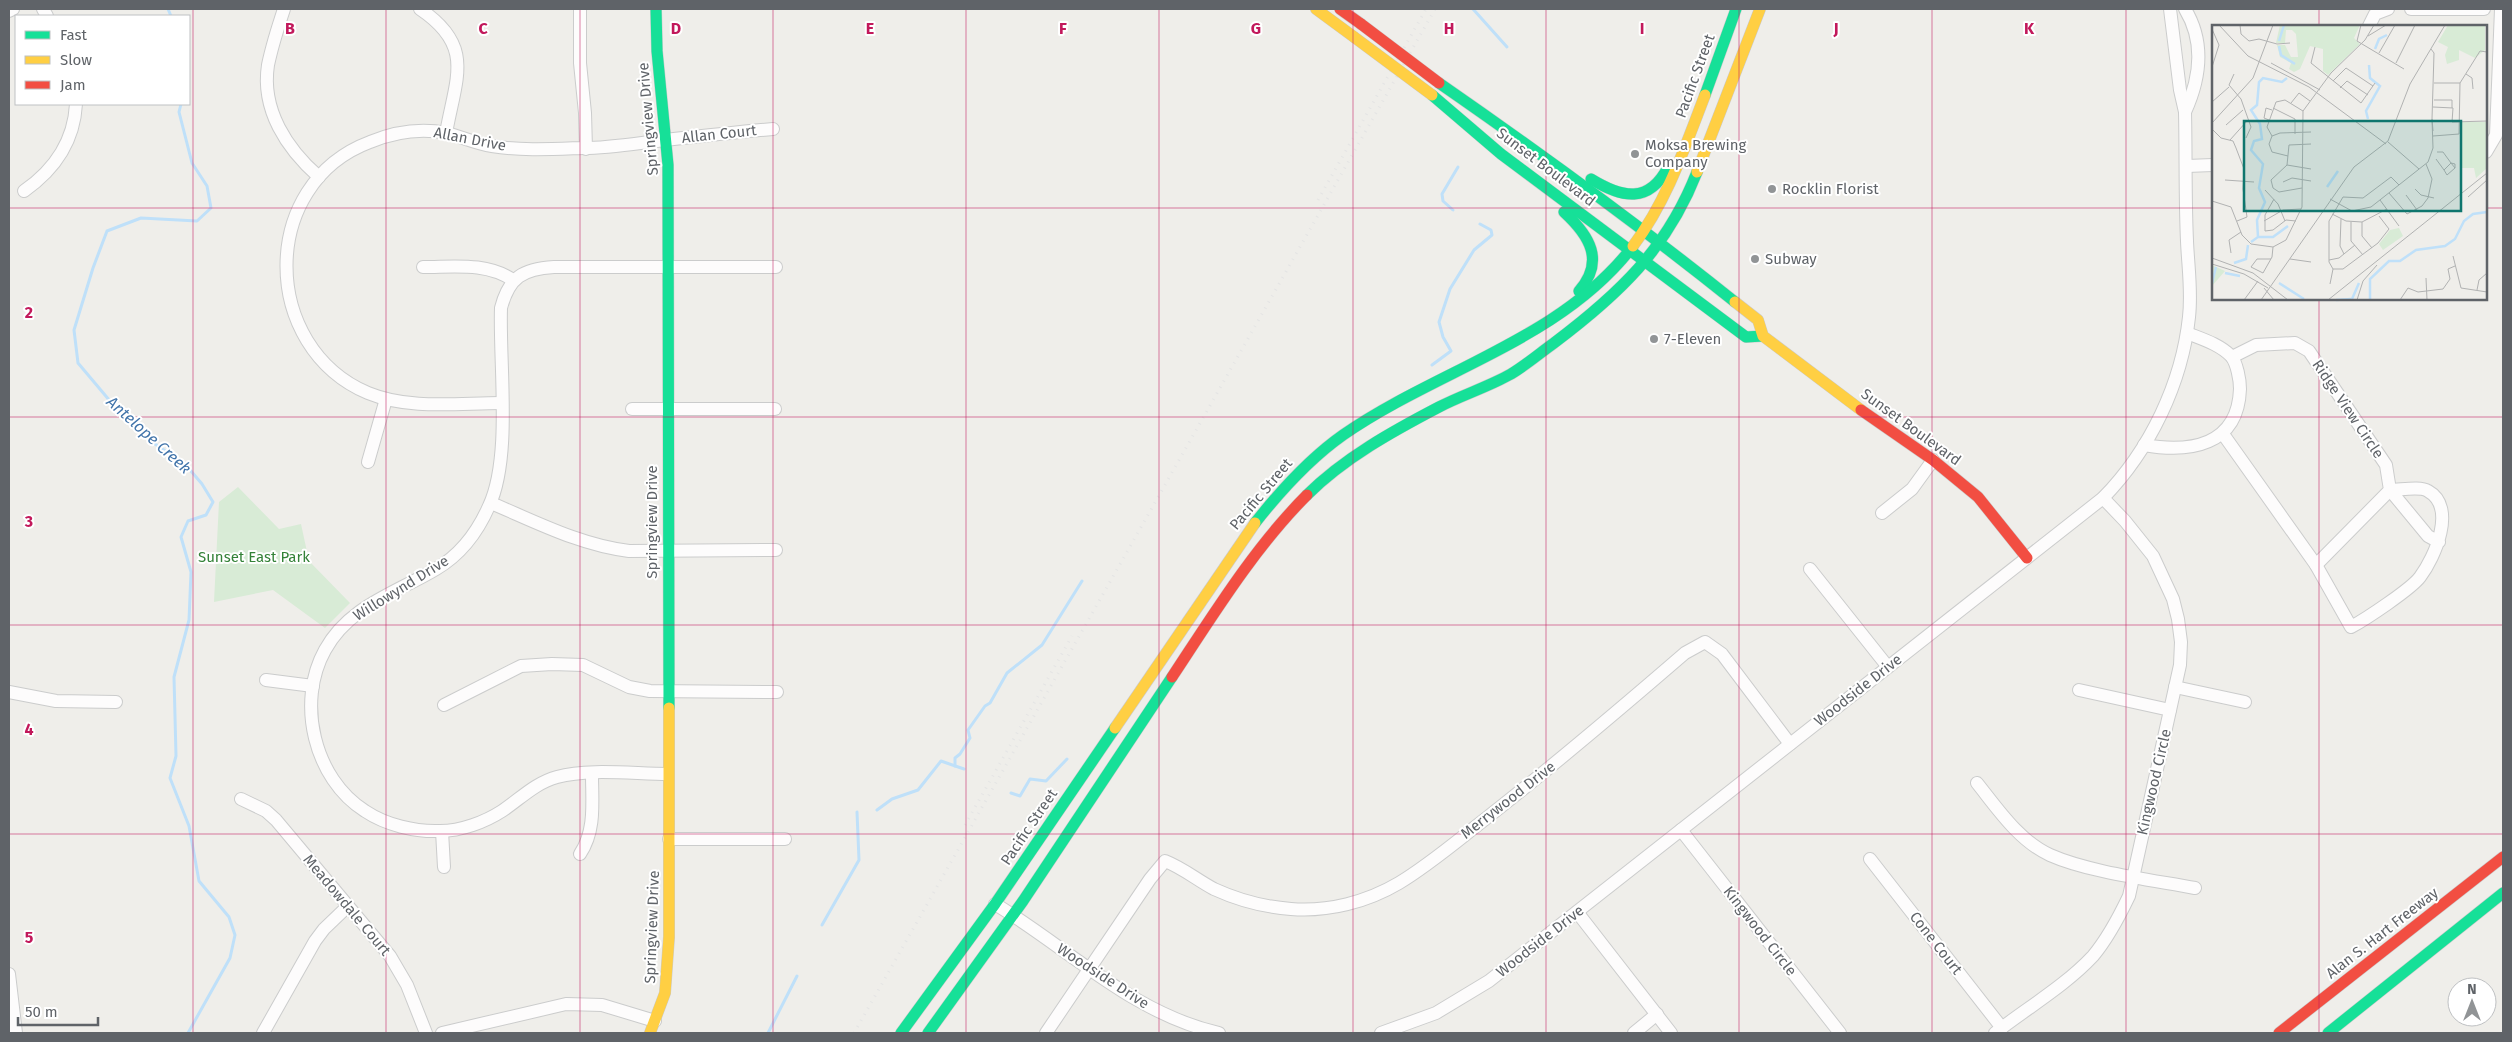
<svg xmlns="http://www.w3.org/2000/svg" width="2512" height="1042" font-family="'Fira Sans',sans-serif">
<rect width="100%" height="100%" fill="#efeeea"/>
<!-- green -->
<polygon fill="#d8ebd6" points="238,487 279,529 301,524 309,561 350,603 325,628 273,590 214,602 219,502"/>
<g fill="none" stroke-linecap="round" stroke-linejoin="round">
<!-- stream -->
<g stroke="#bfe0f9" stroke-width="3">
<polyline points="168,9 171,16"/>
<polyline points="1473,9 1507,47"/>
<polyline points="181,104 179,112 192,163 207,186 211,208 197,221 141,218 107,231 93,268 74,330 78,363 110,401 155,444 185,464 202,484 213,502 206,515 188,521 181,537 191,572 189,620 174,677 176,756 170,778 189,826 199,881 229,917 235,935 230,958 188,1033"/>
<polyline points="1453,210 1443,201 1442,194 1458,167"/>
<polyline points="1432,365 1451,351 1443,337 1439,322 1450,289 1474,250 1492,235 1491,230 1480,224"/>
<polyline points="955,766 955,758 960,754 970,738 968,730 985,706 990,703 1007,673 1042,645 1082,581"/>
<polyline points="1011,793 1020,796 1030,779 1046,781 1067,759"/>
<polyline points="877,810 892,799 918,790 941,761 964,769"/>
<polyline points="822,925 859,860 857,812"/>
<polyline points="768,1033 797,976"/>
</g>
<!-- street casing -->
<g stroke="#cbcccc" stroke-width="14">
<g id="street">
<polyline points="43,9 47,16"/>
<path d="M284 9C278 27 272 46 268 65 261 110 287 149 319 177"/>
<path d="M420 9C475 46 456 77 446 133"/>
<polyline points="580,9 580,63 585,113 586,149"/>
<polyline points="2411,9 2484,9"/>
<polyline points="9,11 13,9"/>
<polyline points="2369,26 2375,14 2388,9"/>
<path d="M2185 112C2200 79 2205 42 2185 9"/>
<polyline points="2486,152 2496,135 2501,9"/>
<polyline points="2187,166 2213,165"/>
<path d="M24 191C54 170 74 142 76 104"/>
<path d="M423 267C454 267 486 262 513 280"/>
<path d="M501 403C458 403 409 410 368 393 260 347 258 184 370 142 394 132 421 128 447 133 462 137 477 144 492 146 522 151 554 149 583 148 611 148 638 143 665 140 701 136 737 132 773 129"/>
<polyline points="632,409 775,409"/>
<polyline points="2223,434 2316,565 2390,490 2386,465 2309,351 2295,343 2256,345 2232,357"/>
<path d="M2144 445C2190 453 2238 446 2240 389 2240 380 2237 363 2231 356 2219 344 2202 339 2187 333"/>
<polyline points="368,462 386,399"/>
<path d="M491 503C536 522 580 545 629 551L776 550"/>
<polyline points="1882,513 1912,489 1933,460"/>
<path d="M2316 565 2351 627C2366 619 2411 589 2420 577 2435 557 2457 507 2428 491 2420 486 2401 490 2390 490L2428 536 2439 542"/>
<polyline points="1810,569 1888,667"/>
<polyline points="266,680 313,686"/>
<polyline points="2175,687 2245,702"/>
<polyline points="2079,690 2170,710"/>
<polyline points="9,692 56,701 116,702"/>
<polyline points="444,705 521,666 552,664 583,665 629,687 650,691 777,692"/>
<path d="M668 774C634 774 589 768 557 777 535 783 520 799 502 811 485 822 461 831 440 831 415 832 386 825 365 811 314 779 296 702 325 650 349 606 396 593 436 569 460 555 478 531 489 506 512 457 499 364 501 308 509 277 523 269 554 267H776"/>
<path d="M1977 783C1997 808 2019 841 2050 855 2088 872 2152 880 2195 888"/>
<polyline points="241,799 266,811 276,820 390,956 407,985 426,1033"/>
<polyline points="1681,830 1840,1033"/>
<polyline points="442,831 444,867"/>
<polyline points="669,839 785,839"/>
<path d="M580 854C596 830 592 802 592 774"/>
<polyline points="1870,859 2002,1028"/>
<path d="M995 904C1068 948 1133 1014 1219 1033"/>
<polyline points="1577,912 1671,1033"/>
<polyline points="9,974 16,1033"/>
<polyline points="263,1033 315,941 324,929 348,906"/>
<polyline points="442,1033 566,1004 602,1005 655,1021"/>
<path d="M1046 1033 1150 879 1165 861C1183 868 1197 880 1214 889 1238 900 1264 907 1291 909 1328 912 1367 902 1399 883 1429 865 1457 841 1484 820 1553 766 1619 710 1685 653L1705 642 1722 654 1790 744"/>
<path d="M1381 1033 1436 1013 1489 981 2103 498C2150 450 2182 383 2189 317 2192 291 2188 266 2187 241 2185 198 2186 155 2185 112L2180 90 2170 9"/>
<polyline points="1634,1033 1657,1014"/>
<path d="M1995 1033C2027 1008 2065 986 2093 956 2108 938 2119 917 2129 896L2180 665 2181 642 2178 619 2173 599 2153 556 2125 521 2103 498"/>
</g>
</g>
<!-- fast casing -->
<g stroke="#cacacb" stroke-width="12">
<g id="fast">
<polyline points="656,9 657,51 668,165 669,708"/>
<path d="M1439 83C1540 153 1639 225 1735 302"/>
<polyline points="1432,95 1501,154 1746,337 1763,336"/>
<polyline points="1705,95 1736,9"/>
<path d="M1591 179C1622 198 1649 204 1668 167"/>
<path d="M1564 212C1590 236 1605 261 1579 291"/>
<path d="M1307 495C1344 458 1393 431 1439 407 1462 395 1488 387 1511 374 1526 365 1540 353 1554 343 1619 294 1667 249 1697 172"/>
<path d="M1255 523C1281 490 1309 459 1343 435 1438 369 1561 340 1633 246"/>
<polyline points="901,1033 995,904 1115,728"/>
<polyline points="928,1033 1023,901 1172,677"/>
<polyline points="2328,1033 2503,893"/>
</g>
</g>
<!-- slow casing -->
<g stroke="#cacacb" stroke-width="12">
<g id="slow">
<polyline points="1316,9 1354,37"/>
<polyline points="1697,172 1760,9"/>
<path d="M1633 246C1667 201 1685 147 1705 95"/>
<polyline points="1735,302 1758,320 1763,336 1861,410"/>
<polyline points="1115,728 1255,523"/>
<polyline points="650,1033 665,993 669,937 669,708"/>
</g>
</g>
<!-- jam casing -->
<g stroke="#cacacb" stroke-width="12">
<g id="jam">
<polyline points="1340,9 1361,24"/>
<polyline points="1861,410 1933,460 1978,497 2027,558"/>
<path d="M1172 677C1213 615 1254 548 1307 495"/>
<polyline points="2279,1033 2503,857"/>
</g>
</g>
<!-- street -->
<use href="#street" stroke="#fdfcfc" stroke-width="12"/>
<!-- fast -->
<use href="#fast" stroke="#16e098" stroke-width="11"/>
<!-- slow -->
<use href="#slow" stroke="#ffcf43" stroke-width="11"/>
<!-- jam -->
<use href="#jam" stroke="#f24e42" stroke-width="11"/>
<!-- rail -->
<g stroke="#e4e4e4" stroke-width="3" stroke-dasharray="1 6" stroke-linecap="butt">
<polyline points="1318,200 1426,9"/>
<polyline points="965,825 1072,636"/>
<polyline points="854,1033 1435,9"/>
</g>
<!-- slow-bridge casing -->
<g stroke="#cacacb" stroke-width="12" stroke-linecap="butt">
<polyline id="slow-bridge" points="1354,37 1432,95"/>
</g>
<!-- jam-bridge casing -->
<g stroke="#cacacb" stroke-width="12" stroke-linecap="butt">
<polyline id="jam-bridge" points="1361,24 1439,83"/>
</g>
<!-- slow-bridge -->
<use href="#slow-bridge" stroke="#ffcf43" stroke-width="11"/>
<!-- jam-bridge -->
<use href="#jam-bridge" stroke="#f24e42" stroke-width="11"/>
</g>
<!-- grid -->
<path fill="none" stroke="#c2185b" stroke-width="1" stroke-opacity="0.55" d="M193 9V1033M386 9V1033M580 9V1033M773 9V1033M966 9V1033M1159 9V1033M1353 9V1033M1546 9V1033M1739 9V1033M1932 9V1033M2126 9V1033M2319 9V26M9 208H2213M2486 208H2503M2319 299V1033M9 417H2503M9 625H2503M9 834H2503"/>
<!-- markers -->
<g fill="#919496" stroke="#fff" stroke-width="2">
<circle cx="1635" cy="154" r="5"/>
<circle cx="1772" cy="189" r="5"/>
<circle cx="1755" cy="259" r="5"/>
<circle cx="1654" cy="339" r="5"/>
</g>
<g text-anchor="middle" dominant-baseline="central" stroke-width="4" stroke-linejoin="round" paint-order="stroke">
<!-- street labels -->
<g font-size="15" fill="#5f6368" stroke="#fff">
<text transform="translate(1695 76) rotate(-70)">Pacific Street</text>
<text transform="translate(648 119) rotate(-95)">Springview Drive</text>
<text transform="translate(719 134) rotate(-6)">Allan Court</text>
<text transform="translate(470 139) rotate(11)">Allan Drive</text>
<text transform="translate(1546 167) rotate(37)">Sunset Boulevard</text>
<text transform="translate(2348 409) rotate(56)">Ridge View Circle</text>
<text transform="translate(1911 427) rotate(36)">Sunset Boulevard</text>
<text transform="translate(1261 494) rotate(-50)">Pacific Street</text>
<text transform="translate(652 522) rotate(-90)">Springview Drive</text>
<text transform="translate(401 588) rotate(-32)">Willowynd Drive</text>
<text transform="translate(1858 690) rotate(-38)">Woodside Drive</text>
<text transform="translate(2154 782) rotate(-77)">Kingwood Circle</text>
<text transform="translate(1508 800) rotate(-38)">Merrywood Drive</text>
<text transform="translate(1029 827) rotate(-56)">Pacific Street</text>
<text transform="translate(347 905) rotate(50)">Meadowdale Court</text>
<text transform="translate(652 927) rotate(-88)">Springview Drive</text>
<text transform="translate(1760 931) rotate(52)">Kingwood Circle</text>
<text transform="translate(2382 933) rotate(-38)">Alan S. Hart Freeway</text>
<text transform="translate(1540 941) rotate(-38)">Woodside Drive</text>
<text transform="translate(1936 943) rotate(52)">Cone Court</text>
<text transform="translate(1103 976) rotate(33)">Woodside Drive</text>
</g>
<!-- poi labels -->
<g font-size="15" fill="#5f6368" stroke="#fff" text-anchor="start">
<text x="1645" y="145">Moksa Brewing<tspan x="1645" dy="17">Company</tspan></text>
<text x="1782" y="189">Rocklin Florist</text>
<text x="1765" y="259">Subway</text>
<text x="1664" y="339">7-Eleven</text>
</g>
<!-- park labels -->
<g font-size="15" fill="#348238" stroke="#fff">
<text x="254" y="557">Sunset East Park</text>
</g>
<!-- water labels -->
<g font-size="16" font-style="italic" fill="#4174aa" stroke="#fff">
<text transform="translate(149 435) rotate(42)">Antelope Creek</text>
</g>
</g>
<!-- overview -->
<g transform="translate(2212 25)">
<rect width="275" height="275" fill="#efeeea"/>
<path d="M68 0H148L142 13 148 19 116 50 111 46V24L98 21 88 44 82 47 77 44 79 38 68 32 65 20H73L79 32H86L84 9 80 5H74L73 18H64ZM236 0H273V25L263 33 247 25V35L235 39 233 30 236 22 226 17ZM249 97H275V143L264 153 262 143H248ZM187 203 191 211 171 225 167 219 178 205ZM0 240 13 246 0 261Z" fill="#d8ebd6"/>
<path fill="none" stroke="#bfe0f9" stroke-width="2.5" d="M67 16 72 0M67 21 69 30 83 39M163 24 167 14 175 10M156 94 154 86 168 61 158 53 157 40M115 162 126 146M45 212H61L76 201M39 217 46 212 45 195 53 177 47 163 51 139 39 125 42 116 50 114 48 99 39 85 45 80 47 57 51 53 70 57 75 53M22 238 34 234 36 220M13 248 28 251M0 258 4 242M67 258 92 274M140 274 147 258M124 275 139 274M158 275V254L177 236H188L204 225 233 221 243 214 252 196 261 189 275 187"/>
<path fill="none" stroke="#b1b2b2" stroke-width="1" d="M7 0 36 31 97 62 174 119M28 0 29 9 37 16 47 14 65 19 78 18M149 0 145 16 192 44M0 4 7 20 0 42M156 11 174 0M103 22 99 38 149 78 163 58M219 24 222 28 220 94M167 28 183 0M59 38 108 65M184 38 203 0M22 49 17 60 29 74 39 102 34 113M254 49 260 53 261 64M121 56 134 43 161 61M222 58H248L268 26 275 27M128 63 135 56 156 70M222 75H240V83M0 77 17 62M79 78 87 68 98 76M221 82 241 83 240 97 275 96M61 83 83 94V109M57 95 52 93 54 83 60 85M0 98 41 53 61 0M14 100 31 85M0 104 9 113 21 116 24 123M60 111 55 102 64 77 73 75 91 86M221 111 247 109 248 58M18 115 35 96M176 117 207 144M24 123 32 144 31 164 35 192 25 196M76 131 60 127 57 119 60 111 68 108 99 107M224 134 232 145 239 138 231 127H225M75 140 99 144M232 145 235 150 243 143V139L239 138 243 143M13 155 42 157M71 157 80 153 99 156M90 163 67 167 61 163 59 155 75 140 77 120 99 119M203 164 209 170 222 173M53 165 66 179 73 196M177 168 195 189 210 181 216 173 220 154 214 139M194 170 205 185M256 172 275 155M62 174 53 190V206L61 205 74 195 84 196M118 174 140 186 159 182 216 137 221 123 220 94 221 106M168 175 187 201M0 176 19 182 30 210 39 219 61 222 74 215 90 182 91 86 119 48 153 15 162 0M120 189 134 196 150 197 175 184M167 191 177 204 166 218 131 244H121L117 237V196L131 172 151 173 179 152 187 160M129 194 128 221 132 229M52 196 71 185 89 184M139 197V216L151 230M150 197V211L160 223M19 228 17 215 29 207M241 231 249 263 275 267M0 233 41 248 76 275M59 234H45L39 242 51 248 60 232 61 222M78 234 99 237M117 235 127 233 143 220M0 239 32 249 56 263M214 253 215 275M118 259 121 244M52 263 62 275M265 265 267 255 275 248M32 275 46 256M49 275 142 142 176 116 198 59 233 0M116 275 275 148M145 275 151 256 165 240M188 275 196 263 206 267 231 264 238 254 236 244 243 241"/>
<path fill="#0f766e" fill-opacity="0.15" stroke="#0f766e" stroke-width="2.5" d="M32 96H249V186H32Z"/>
<rect width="275" height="275" fill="none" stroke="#5f6368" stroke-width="2.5"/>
</g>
<g font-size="16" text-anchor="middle" font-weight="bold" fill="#c2185b" stroke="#fff" stroke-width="4" stroke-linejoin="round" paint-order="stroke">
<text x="290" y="34">B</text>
<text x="483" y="34">C</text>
<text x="676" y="34">D</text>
<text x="870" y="34">E</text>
<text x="1063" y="34">F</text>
<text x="1256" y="34">G</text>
<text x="1449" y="34">H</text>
<text x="1642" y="34">I</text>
<text x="1836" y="34">J</text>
<text x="2029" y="34">K</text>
<text x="29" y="318">2</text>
<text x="29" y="527">3</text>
<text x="29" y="735">4</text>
<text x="29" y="943">5</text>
</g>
<!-- border -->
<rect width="2512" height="1042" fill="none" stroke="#5f6368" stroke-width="20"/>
<!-- legend -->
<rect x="15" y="15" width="175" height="90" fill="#ffffff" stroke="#bfc1c3"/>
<rect x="25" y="31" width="25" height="8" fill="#16e098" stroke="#bfc1c3"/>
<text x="60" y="40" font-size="15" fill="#5f6368">Fast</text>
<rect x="25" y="56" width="25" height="8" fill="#ffcf43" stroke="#bfc1c3"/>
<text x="60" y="65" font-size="15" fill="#5f6368">Slow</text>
<rect x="25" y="81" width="25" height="8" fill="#f24e42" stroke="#bfc1c3"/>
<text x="60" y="90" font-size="15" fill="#5f6368">Jam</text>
<!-- north arrow -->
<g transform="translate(2472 1002)"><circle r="24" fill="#ffffff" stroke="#bfc1c3"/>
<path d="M0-4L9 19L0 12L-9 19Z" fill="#919496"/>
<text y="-8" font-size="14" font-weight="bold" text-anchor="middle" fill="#5f6368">N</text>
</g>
<!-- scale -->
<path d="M18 1017v8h80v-8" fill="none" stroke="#5f6368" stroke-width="2.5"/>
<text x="25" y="1017" font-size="15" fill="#5f6368" stroke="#ffffff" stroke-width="4" paint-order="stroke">50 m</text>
</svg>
